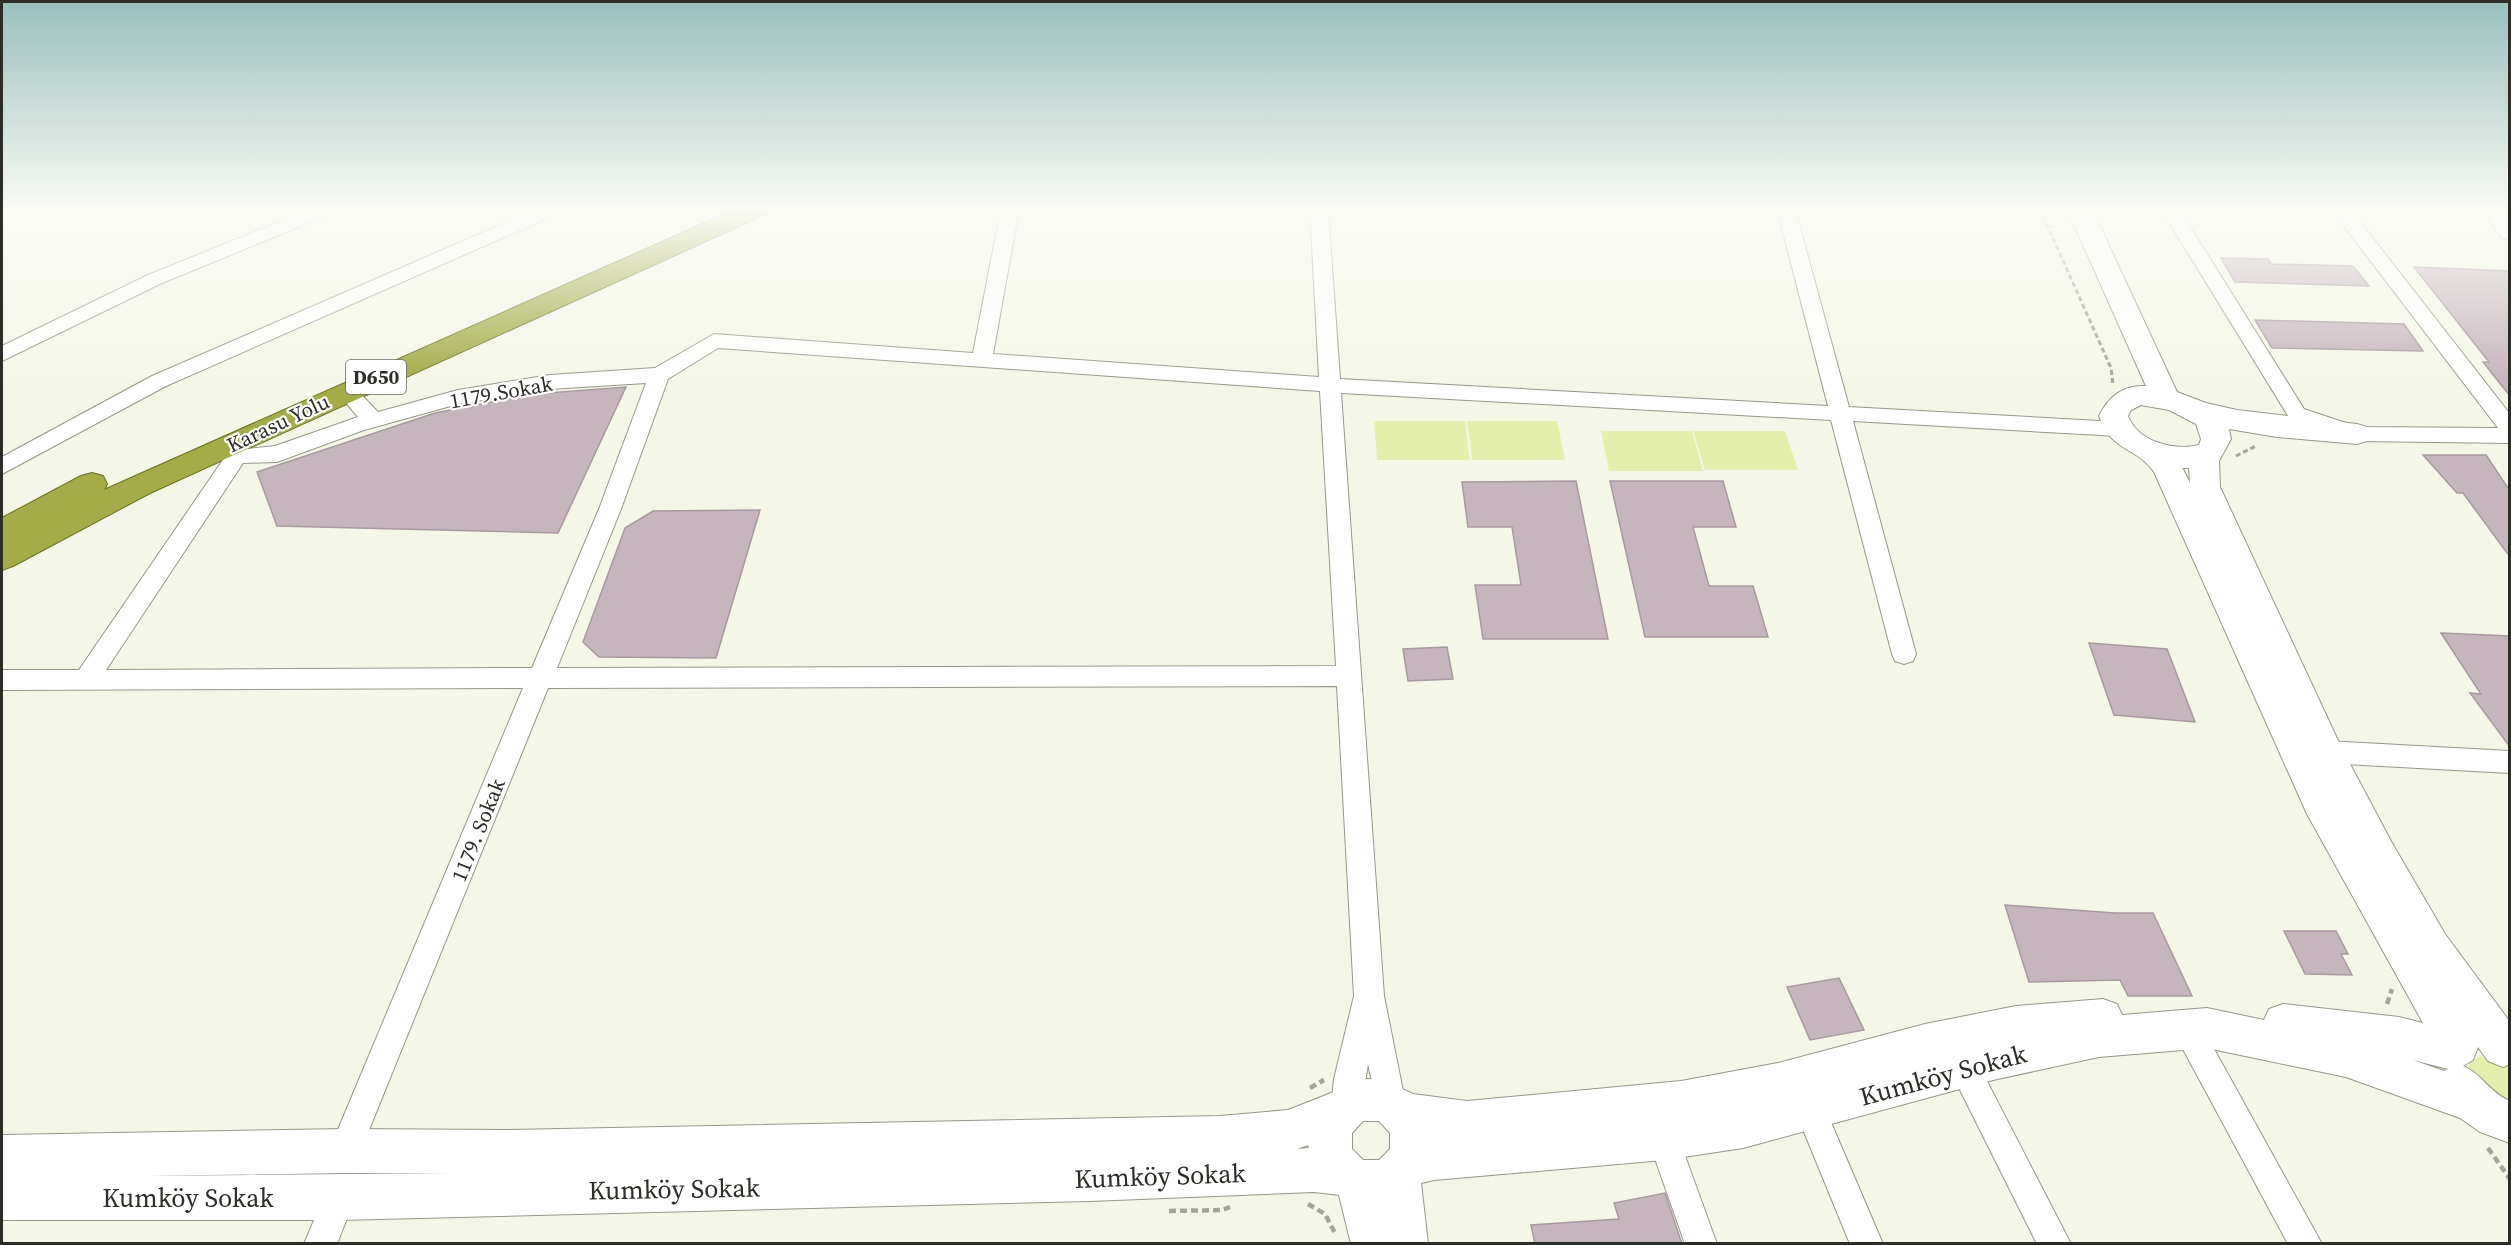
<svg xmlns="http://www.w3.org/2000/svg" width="2511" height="1245" font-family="'Source Serif 4',serif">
<rect width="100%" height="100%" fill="#f4f7e8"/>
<!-- green -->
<g fill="#e5efac">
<polygon points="1374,421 1465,421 1470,460 1377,460"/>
<polygon points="1467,421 1557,421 1565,460 1472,460"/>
<polygon points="1601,431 1692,431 1703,471 1609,471"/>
<polygon points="1693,431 1785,431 1798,470 1705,470"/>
<polygon points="2481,1056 2500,1060 2509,1066 2509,1108 2468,1069 2470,1062"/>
</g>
<!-- building -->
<g fill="#c5b5bd" stroke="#a899a0" stroke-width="1.5">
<polygon points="2221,258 2268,259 2271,264 2353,266 2369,286 2235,282"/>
<polygon points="2414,267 2510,271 2510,396 2483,362 2489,362"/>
<polygon points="2255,320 2404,324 2423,351 2272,348"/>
<polygon points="626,387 558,533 277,526 257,472 435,413 534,394"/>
<polygon points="2423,455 2486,455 2510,491 2510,557 2463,493 2457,493"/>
<polygon points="1576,481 1608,639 1483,639 1475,585 1521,585 1512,527 1468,527 1462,482"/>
<polygon points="1610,481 1723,481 1736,527 1693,527 1709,586 1753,586 1768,637 1645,637"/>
<polygon points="760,510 716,658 599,657 583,642 625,528 653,511"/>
<polygon points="2441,633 2510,636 2510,747 2470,693 2481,694"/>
<polygon points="2089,643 2167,649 2195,722 2114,715"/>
<polygon points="1447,647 1453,679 1408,681 1403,649"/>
<polygon points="2005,905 2115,913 2153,913 2192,996 2128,996 2120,980 2029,982"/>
<polygon points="2284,931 2336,931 2348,954 2341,954 2352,975 2305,974"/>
<polygon points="1839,978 1864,1030 1810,1040 1787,987"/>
<polygon points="1665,1193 1682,1244 1535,1244 1531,1225 1619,1219 1614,1203"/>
</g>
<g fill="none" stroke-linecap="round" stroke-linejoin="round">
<!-- minor casing -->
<g stroke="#959789" stroke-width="2">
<g id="minor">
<polygon points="311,209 336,209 333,213 162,283 2,361 2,346 148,275"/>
<polygon points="537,209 562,209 559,213 166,386 2,474 2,457 152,376"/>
<path d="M1001 209H1019L993 354 1319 377 1310 209H1328L1340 379 1828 406 1777 209H1795L1849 407 2118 422 2126 424 2129 429 2126 434 2118 436 1853 421 1916 654 1913 661 1904 664 1895 661 1892 654 1831 420 1341 393 1384 996 1406 1106 1402 1117 1391 1121 1380 1117 1368 1064 1361 1107 1357 1118 1346 1122 1335 1118 1331 1107 1334 1079 1354 996 1337 686 548 688 356 1162 345 1167 334 1162 329 1151 523 688 2 690V670H79L229 451 275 446 358 417 336 391 339 386H353L378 412 458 390 550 375 655 368 714 334 973 353ZM718 348 1320 391 1336 666 557 668 621 509 668 379ZM646 383 599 509 532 668 106 670 243 463 277 462 364 430 458 404 550 389Z"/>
<polygon points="2161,209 2179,209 2304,409 2358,427 2498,428 2331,209 2350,209 2510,414 2510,443 2357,441 2290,419"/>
<polygon points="2481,209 2500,209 2510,222 2510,240 2503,239"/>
<polygon points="2326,741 2510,751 2510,773 2326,763 2317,760 2313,752 2317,744"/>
<polygon points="2188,1016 2198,1020 2322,1244 2288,1244 2178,1040 2173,1030 2178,1020"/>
<polygon points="1964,1053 1975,1058 2071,1244 2037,1244 1949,1068 1953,1058"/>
<polygon points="1810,1095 1821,1099 1883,1244 1850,1244 1795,1110 1799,1099"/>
<polygon points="1664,1123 1675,1128 1717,1244 1685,1244 1648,1139 1653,1128"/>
<polygon points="339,1182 350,1187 355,1198 337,1244 304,1244 328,1187"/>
</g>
</g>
<!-- tertiary casing -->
<g stroke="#959789" stroke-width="2">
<polygon id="tertiary" points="1399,1153 1414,1159 1420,1174 1428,1244 1351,1244 1335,1179 1341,1164 1356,1158 1371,1164 1380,1191 1378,1174 1384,1159"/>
</g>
<!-- secondary casing -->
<g stroke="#959789" stroke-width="2">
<path id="secondary" d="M2067 209H2092L2177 392 2206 403 2237 410 2357 424 2367 427 2372 434 2367 441 2357 444 2277 437 2229 429 2231 439 2219 461 2220 487 2341 747 2392 843 2445 934 2510 1022V1064L2503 1067 2488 1061 2478 1047 2473 1060 2463 1066C2481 1073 2490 1093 2510 1101V1143L2480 1132 2460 1118 2346 1077 2207 1048 2099 1057 1993 1080 1743 1148 1664 1160 1434 1180 1417 1184 1406 1193 1387 1201 1371 1204 1340 1195 1314 1192 1090 1201 339 1220H2V1135L345 1129 510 1130 1220 1116 1288 1110 1367 1079 1383 1080 1413 1094 1467 1101 1681 1081 1778 1063 1925 1024 2016 1006 2103 999 2117 1004 2122 1015 2207 1008 2264 1020 2269 1009 2283 1004 2399 1017 2423 1023 2307 814 2154 472C2136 446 2112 453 2099 416 2109 396 2123 385 2146 386ZM2141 405 2169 410 2196 424 2201 439 2199 445C2174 451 2138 442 2128 416L2131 410ZM2182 468H2189L2190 483 2183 469ZM2413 1060 2448 1069 2444 1071ZM1363 1121H1379L1390 1133V1149L1379 1160H1363L1352 1149V1133ZM1308 1145 1309 1148 1297 1149ZM345 1173H451L150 1176Z"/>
</g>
<!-- trunk casing -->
<g stroke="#6a721d" stroke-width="2">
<polygon id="trunk" points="736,209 769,209 766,214 150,493 13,566 2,570 2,518 81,476 92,473 103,476 107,484 104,490"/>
</g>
<!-- path-far1 -->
<g stroke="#a3a59a" stroke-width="3" stroke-dasharray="5 3" stroke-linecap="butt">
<polyline points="2040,209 2111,368 2113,385"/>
<polyline points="2236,456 2256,446"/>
</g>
<!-- path -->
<g stroke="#a3a59a" stroke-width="4.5" stroke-dasharray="7 4" stroke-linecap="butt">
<polyline points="2387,1004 2392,989"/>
<polyline points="1310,1088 1324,1080"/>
<polyline points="2488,1148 2510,1179"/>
<polyline points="1308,1204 1325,1214 1336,1235"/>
<polyline points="1169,1211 1222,1210 1230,1207"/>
</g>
<!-- minor -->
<use href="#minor" fill="#fff" fill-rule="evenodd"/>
<!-- tertiary -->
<use href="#tertiary" fill="#fff" fill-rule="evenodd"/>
<!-- secondary -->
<use href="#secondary" fill="#fff" fill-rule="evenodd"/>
<!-- trunk -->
<use href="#trunk" fill="#a3ac46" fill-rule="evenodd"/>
</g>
<!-- sky -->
<linearGradient id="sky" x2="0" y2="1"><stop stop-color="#99bfbc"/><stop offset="0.55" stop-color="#fafbf5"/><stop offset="1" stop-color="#fafbf5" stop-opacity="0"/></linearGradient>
<rect width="2511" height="383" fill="url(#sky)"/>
<g text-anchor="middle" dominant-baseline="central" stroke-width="4.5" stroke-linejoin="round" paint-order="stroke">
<!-- shield labels -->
<rect fill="#fff" stroke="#6b6c68" stroke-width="1.5" x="346" y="360" width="60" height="34" rx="4.5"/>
<g font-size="20" font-weight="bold" fill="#2c2d27">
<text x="376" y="377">D650</text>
</g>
<!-- street labels -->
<g font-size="21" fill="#2c2d27" stroke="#fff">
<text transform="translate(501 392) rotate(-10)">1179.Sokak</text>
<text transform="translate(278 423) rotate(-25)">Karasu Yolu</text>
<text transform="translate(478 830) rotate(-68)">1179. Sokak</text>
</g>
<!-- near-street labels -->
<g font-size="26" fill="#2c2d27" stroke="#fff">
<text transform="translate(1943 1075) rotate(-15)">Kumköy Sokak</text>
<text transform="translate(1160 1176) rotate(-2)">Kumköy Sokak</text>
<text transform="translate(674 1189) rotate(-1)">Kumköy Sokak</text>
<text x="188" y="1198">Kumköy Sokak</text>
</g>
</g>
<!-- border -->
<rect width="2511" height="1245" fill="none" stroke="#2c2d27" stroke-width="6"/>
</svg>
